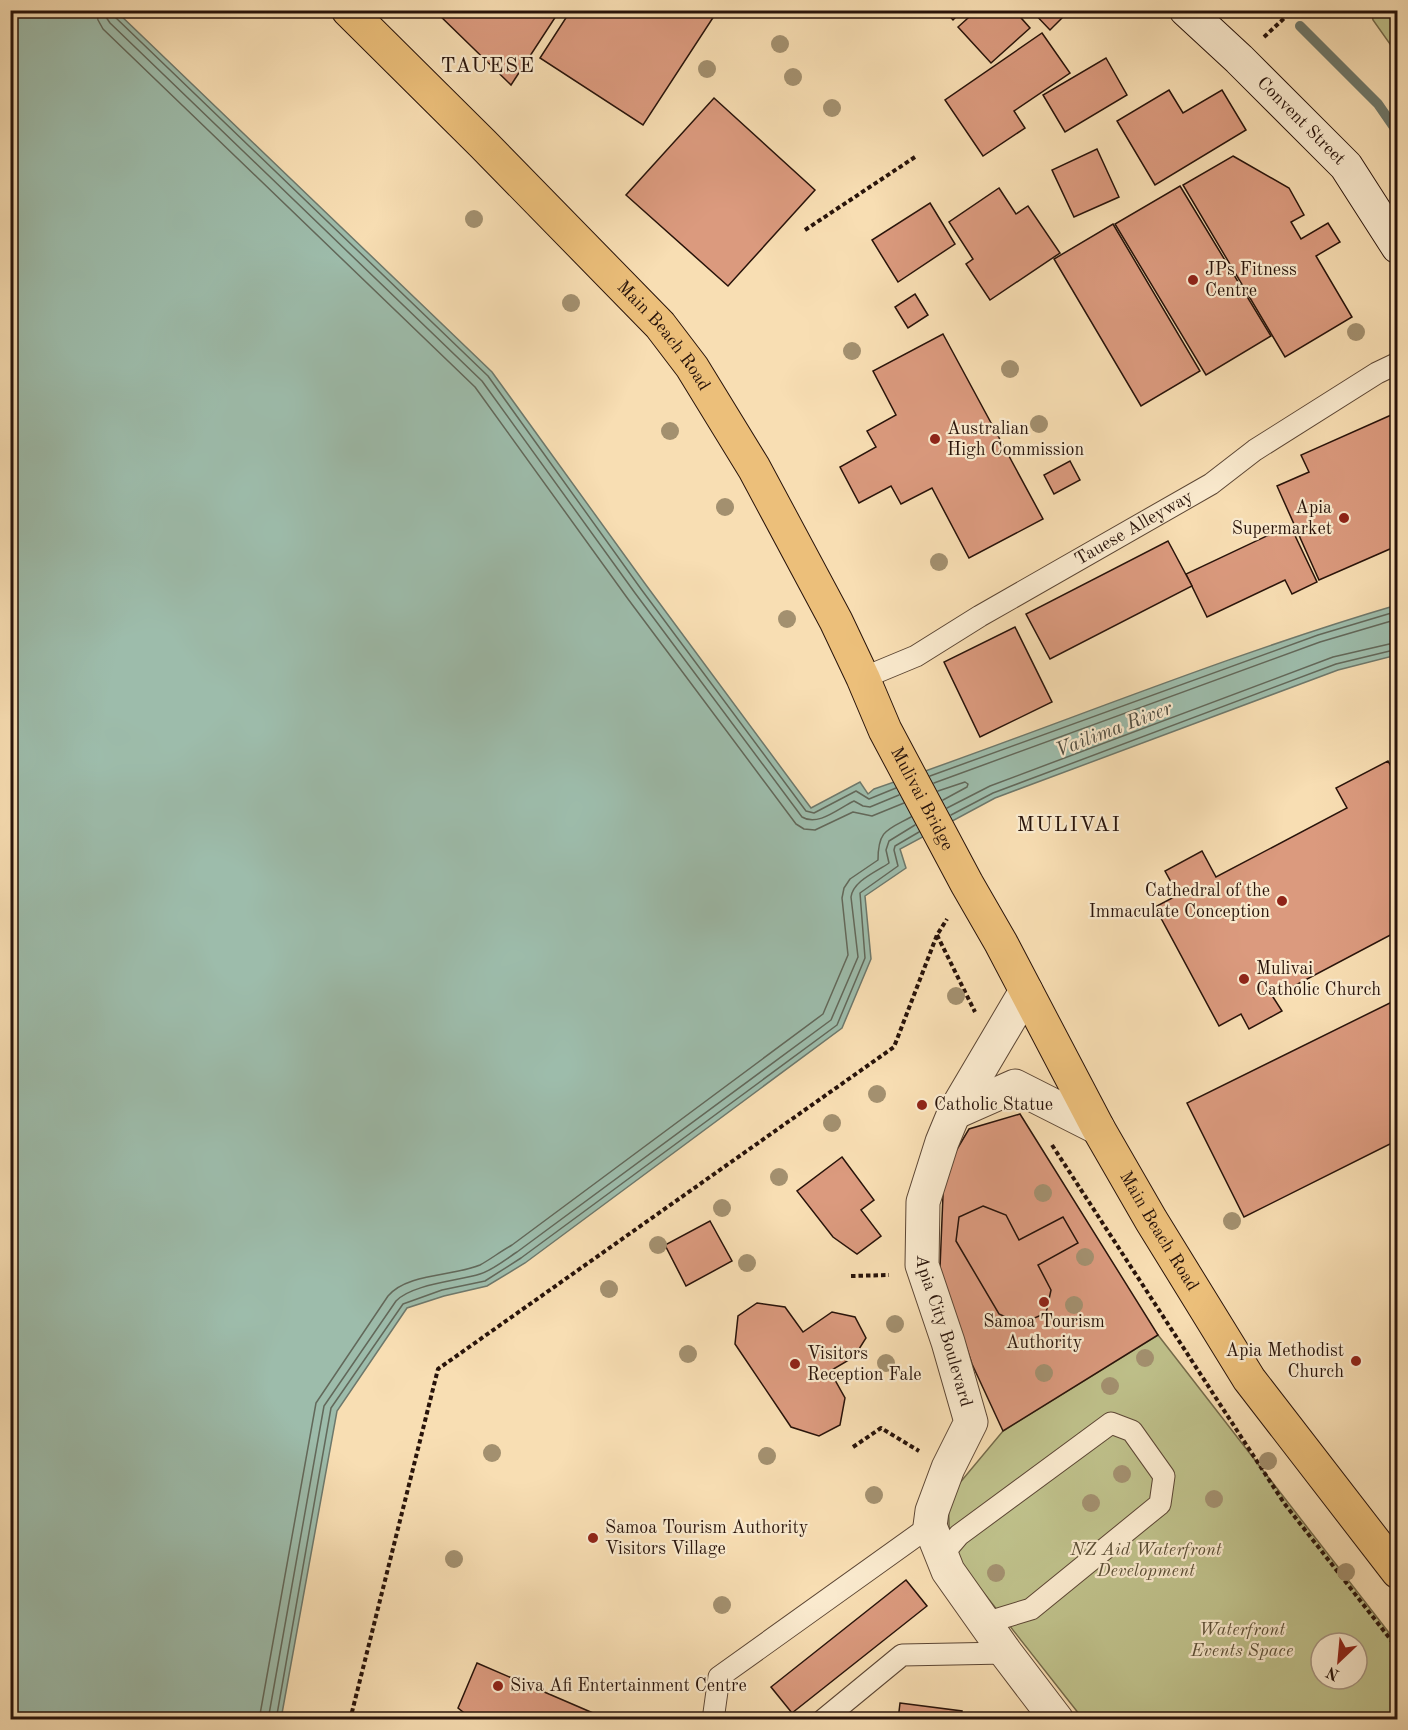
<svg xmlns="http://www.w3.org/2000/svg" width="1408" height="1730" font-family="'Old Standard TT',serif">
<rect width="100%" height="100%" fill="#f8deb3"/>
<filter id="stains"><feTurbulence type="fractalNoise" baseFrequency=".00333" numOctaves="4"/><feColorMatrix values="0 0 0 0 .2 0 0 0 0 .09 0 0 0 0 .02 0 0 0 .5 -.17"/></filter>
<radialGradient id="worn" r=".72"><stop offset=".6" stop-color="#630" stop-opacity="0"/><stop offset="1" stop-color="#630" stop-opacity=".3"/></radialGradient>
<!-- green -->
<g fill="#bfc18b" stroke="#746a4a" stroke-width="1.5" fill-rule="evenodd">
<polygon points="1371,11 1397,11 1397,54 1373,20"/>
<path d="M1158 1335 1397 1643V1719H1083L950 1550 948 1497 1003 1431ZM1321 1643H1357V1679H1321Z"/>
</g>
<!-- water -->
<path fill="#9dbcab" stroke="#6e786b" stroke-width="1.5" d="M11 11H116L492 372 646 585 811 808 860 782 868 794 874 789C1049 729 1220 657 1397 605V655L1338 670 995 798 900 849 906 868 865 896 871 959 842 1028 525 1263 487 1286 444 1296 407 1308 337 1411 281 1719 11 1720Z"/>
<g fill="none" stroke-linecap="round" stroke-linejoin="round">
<!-- shore -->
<g stroke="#62685a" stroke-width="1.5">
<polyline points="96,10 98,20 103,29 475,387 628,599 796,824 804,829 815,830 853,812 872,816 904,803"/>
<path d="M105 10 106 17 110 23 482 381 635 593 802 817C818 827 839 808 854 801L863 806 870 807 899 795"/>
<polyline points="113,10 115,17 488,376 641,589 806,811 814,813 856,791 869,799 896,788"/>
<polyline points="930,776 1318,635 1398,611"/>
<polyline points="934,783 1320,642 1398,619"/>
<polyline points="938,791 965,782 968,784 967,787 943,800"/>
<polyline points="947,808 990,786 1333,657 1398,642"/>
<polyline points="951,815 993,793 1336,664 1398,649"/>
<path d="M259 1720 316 1403 388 1296C407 1273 455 1276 480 1265 491 1259 501 1251 512 1245L823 1014 848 955 842 898 844 888 850 879 878 860C878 830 887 830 911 817"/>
<path d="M268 1720 324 1406 396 1301C412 1284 458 1281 480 1274 493 1270 506 1259 517 1252L831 1020 858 957 851 897C853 881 876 872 889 863L886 850 889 841 915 825"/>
<polyline points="276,1720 331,1408 403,1304 442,1290 485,1281 521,1258 837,1025 865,958 860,893 898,866 894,850 895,846 919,832"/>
</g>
<!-- stream -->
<polyline stroke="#6e786b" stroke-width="10" points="1300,26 1378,104 1398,133"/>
</g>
<!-- building -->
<g fill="#db9a7e" stroke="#28130a" stroke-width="1.5">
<polygon points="434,10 560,10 511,85"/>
<polygon points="571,10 718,10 643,125 540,58"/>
<polygon points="944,10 963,10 953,20"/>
<polygon points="977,10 1014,10 1030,28 991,63 958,27"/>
<polygon points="1031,10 1070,10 1050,30"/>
<polygon points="1042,33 1070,73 1014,111 1025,128 983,156 945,100"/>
<polygon points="1106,58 1127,95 1065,132 1043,95"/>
<polygon points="1169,90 1183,113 1222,90 1246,130 1155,185 1117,121"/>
<polygon points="714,98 815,190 728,286 626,195"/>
<polygon points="1097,149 1119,197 1074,217 1052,170"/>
<polygon points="1233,156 1289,188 1304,215 1291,222 1301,239 1328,223 1340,242 1316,256 1352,317 1285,357 1183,185"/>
<polygon points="1180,186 1271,336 1206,375 1115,224"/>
<polygon points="999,188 1016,214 1028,206 1060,253 990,300 966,264 973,259 949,222"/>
<polygon points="930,203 955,244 898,282 872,240"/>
<polygon points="1113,224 1200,371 1141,406 1054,259"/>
<polygon points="915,294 928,315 908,328 895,307"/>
<polygon points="943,334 1043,519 969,558 932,488 901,504 891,486 859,503 840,467 876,447 867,431 896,415 873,371"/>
<polygon points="1398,412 1398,556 1390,549 1319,580 1277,486 1309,472 1301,455"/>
<polygon points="1070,461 1080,480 1054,494 1044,475"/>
<polygon points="1290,525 1317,582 1292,594 1285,580 1207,617 1186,574"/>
<polygon points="1168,541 1192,586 1050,659 1026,614"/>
<polygon points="1015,627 1052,702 980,737 944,662"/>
<polygon points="1388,761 1398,779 1398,931 1273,997 1282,1011 1249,1029 1241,1014 1219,1026 1155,907 1178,895 1165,871 1202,851 1216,877 1347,808 1336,788"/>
<polygon points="1398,999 1398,1140 1244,1217 1187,1103"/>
<polygon points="1020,1114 1158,1335 1003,1431 972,1364 940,1268 944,1171 969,1129"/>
<polygon points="842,1157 874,1200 861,1210 881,1236 857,1254 833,1237 797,1191"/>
<polygon points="983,1206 1006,1215 1019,1240 1063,1217 1078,1243 1038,1265 1051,1290 1046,1313 1021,1324 999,1314 956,1241 959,1217"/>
<polygon points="710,1221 732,1261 686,1286 665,1245"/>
<polygon points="757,1303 785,1307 803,1332 832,1312 855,1317 866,1338 854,1357 830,1371 845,1398 840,1425 819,1436 791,1427 735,1344 738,1316"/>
<polygon points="906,1580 927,1606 792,1713 771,1687"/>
<polygon points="477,1663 593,1713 590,1720 460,1720 463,1712 458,1708"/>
<polygon points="900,1703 962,1711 961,1720 898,1720"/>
</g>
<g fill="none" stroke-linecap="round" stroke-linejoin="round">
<!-- service casing -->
<g stroke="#5c4634" stroke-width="23">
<g id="service">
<path id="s1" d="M863 678 916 656 980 616 1211 484 1255 450 1377 373 1398 363"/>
<polyline points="942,1555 959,1535 1111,1423 1132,1431 1164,1476 1160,1504 1031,1609 985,1623"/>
<polyline points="713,1720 719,1677 930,1526"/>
<polyline points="823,1720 902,1655 1006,1653"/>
</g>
</g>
<!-- minor casing -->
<g stroke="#5c4634" stroke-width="35">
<g id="minor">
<path id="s2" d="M1026 991 954 1113 942 1142 923 1202 922 1265 948 1342 971 1422 948 1468 932 1511 930 1526 948 1571 1006 1653 1057 1720"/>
<polyline points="954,1113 1015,1086 1098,1128"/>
</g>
</g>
<!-- secondary casing -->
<g stroke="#28130a" stroke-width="35">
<g id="secondary">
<path id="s3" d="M1186 10 1239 59 1346 166 1398 247"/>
</g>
</g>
<!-- primary casing -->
<g stroke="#28130a" stroke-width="35">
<g id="primary">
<path id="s4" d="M348 10 483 144 660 325 692 367 754 468 836 621 863 678 885 730 967 884 1001 943 1098 1128 1151 1220 1249 1379 1398 1572"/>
</g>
</g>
<!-- path -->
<g stroke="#28130a" stroke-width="4" stroke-dasharray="4.5 3" stroke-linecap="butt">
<polyline points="1264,37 1293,10"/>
<polyline points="805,230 915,157"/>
<polyline points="937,935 975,1012"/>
<polyline points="1052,1145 1284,1503 1398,1649"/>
<polyline points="851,1276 889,1275"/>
<polyline points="853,1447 881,1428 919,1451"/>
<polyline points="350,1720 438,1369 894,1047 937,935 947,919"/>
</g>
<!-- service -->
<use href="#service" stroke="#faeace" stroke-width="21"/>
<!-- minor -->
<use href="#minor" stroke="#faeace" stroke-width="33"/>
<!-- secondary -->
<use href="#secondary" stroke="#faeace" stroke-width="33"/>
<!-- primary -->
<use href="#primary" stroke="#ecbf7a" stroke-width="33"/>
</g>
<!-- trees -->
<g fill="#a3906f">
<circle cx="780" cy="44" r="9"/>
<circle cx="707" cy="69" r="9"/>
<circle cx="793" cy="77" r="9"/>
<circle cx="832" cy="108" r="9"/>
<circle cx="474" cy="219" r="9"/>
<circle cx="571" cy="303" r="9"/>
<circle cx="1356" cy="332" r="9"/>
<circle cx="852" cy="351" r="9"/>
<circle cx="1010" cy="369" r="9"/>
<circle cx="1039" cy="424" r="9"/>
<circle cx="670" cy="431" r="9"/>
<circle cx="725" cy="507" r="9"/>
<circle cx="939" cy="562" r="9"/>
<circle cx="787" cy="619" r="9"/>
<circle cx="956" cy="996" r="9"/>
<circle cx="877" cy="1094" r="9"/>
<circle cx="832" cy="1123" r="9"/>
<circle cx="779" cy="1177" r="9"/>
<circle cx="1043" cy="1193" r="9"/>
<circle cx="722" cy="1208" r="9"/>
<circle cx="1232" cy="1221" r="9"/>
<circle cx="658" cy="1245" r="9"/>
<circle cx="1085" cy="1257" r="9"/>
<circle cx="747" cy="1263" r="9"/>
<circle cx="609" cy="1289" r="9"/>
<circle cx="1074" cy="1305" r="9"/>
<circle cx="895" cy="1324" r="9"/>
<circle cx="688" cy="1354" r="9"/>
<circle cx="1145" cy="1358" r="9"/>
<circle cx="886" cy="1363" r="9"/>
<circle cx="1044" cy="1373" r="9"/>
<circle cx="1110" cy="1386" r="9"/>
<circle cx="492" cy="1453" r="9"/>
<circle cx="767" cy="1456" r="9"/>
<circle cx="1268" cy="1461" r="9"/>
<circle cx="1122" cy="1474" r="9"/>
<circle cx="874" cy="1495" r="9"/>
<circle cx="1214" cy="1499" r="9"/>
<circle cx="1091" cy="1503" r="9"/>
<circle cx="454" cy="1559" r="9"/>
<circle cx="1346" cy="1572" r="9"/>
<circle cx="996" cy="1573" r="9"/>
<circle cx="722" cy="1605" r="9"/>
</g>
<!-- markers -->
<g fill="#8f2418" stroke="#faeace" stroke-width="2">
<circle cx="1193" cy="280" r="6"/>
<circle cx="935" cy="439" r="6"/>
<circle cx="1344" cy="518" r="6"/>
<circle cx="1282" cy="901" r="6"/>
<circle cx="1244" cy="979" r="6"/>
<circle cx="922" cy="1105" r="6"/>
<circle cx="1044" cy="1302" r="6"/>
<circle cx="1356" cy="1361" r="6"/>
<circle cx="795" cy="1364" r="6"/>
<circle cx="593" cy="1538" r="6"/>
<circle cx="498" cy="1686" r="6"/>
</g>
<g text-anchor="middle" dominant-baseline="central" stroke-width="4.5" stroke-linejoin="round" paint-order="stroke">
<!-- street labels -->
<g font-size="18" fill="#28130a" stroke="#faeace">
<text stroke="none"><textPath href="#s3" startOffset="160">Convent Street</textPath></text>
<text stroke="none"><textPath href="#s4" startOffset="454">Main Beach Road</textPath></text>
<text stroke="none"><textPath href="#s1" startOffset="310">Tauese Alleyway</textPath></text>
<text stroke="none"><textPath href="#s4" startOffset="986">Mulivai Bridge</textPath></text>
<text stroke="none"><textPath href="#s4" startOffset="1479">Main Beach Road</textPath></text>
<text stroke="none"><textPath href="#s2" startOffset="368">Apia City Boulevard</textPath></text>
</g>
<!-- poi labels -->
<g font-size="18" fill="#28130a" stroke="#faeace" text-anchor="start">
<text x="1205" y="270">JPs Fitness<tspan x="1205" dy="21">Centre</tspan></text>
<text x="947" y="429">Australian<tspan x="947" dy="21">High Commission</tspan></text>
<text x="1332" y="508" text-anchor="end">Apia<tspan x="1332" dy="21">Supermarket</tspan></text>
<text x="1270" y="891" text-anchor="end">Cathedral of the<tspan x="1270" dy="21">Immaculate Conception</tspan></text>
<text x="1256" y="969">Mulivai<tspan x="1256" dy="21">Catholic Church</tspan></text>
<text x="934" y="1105">Catholic Statue</text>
<text x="1044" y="1322" text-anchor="middle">Samoa Tourism<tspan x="1044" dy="21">Authority</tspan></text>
<text x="1344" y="1351" text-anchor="end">Apia Methodist<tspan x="1344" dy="21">Church</tspan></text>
<text x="807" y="1354">Visitors<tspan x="807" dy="21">Reception Fale</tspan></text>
<text x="605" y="1528">Samoa Tourism Authority<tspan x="605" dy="21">Visitors Village</tspan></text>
<text x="510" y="1686">Siva Afi Entertainment Centre</text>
</g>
<!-- park labels -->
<g font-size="18" font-style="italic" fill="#5d5037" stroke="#faeace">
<text x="1146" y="1550">NZ Aid Waterfront<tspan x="1146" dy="21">Development</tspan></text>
<text x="1242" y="1630">Waterfront<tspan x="1242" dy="21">Events Space</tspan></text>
</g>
<!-- water labels -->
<g font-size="20" font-style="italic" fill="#514e42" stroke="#faeace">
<text transform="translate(1114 730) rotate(-21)">Vailima River</text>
</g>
<!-- quarter labels -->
<g font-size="21" letter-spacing="1.5" fill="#28130a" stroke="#faeace">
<text x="488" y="66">TAUESE</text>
<text x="1069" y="825">MULIVAI</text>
</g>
</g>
<!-- margin -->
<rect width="1408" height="1730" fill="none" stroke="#f8deb3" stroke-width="36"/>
<rect x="12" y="12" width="1384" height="1706" fill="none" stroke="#28130a" stroke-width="3"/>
<rect x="18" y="18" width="1372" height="1694" fill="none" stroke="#28130a" stroke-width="1.5"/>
<!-- north arrow -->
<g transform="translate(1339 1661) rotate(206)"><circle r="28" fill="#faeace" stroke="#a69480" stroke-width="1.5"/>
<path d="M0-4.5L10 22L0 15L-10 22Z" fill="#8f2418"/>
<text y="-9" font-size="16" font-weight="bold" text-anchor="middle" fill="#28130a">N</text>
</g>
<rect width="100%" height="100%" filter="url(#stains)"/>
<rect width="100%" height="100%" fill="url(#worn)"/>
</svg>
